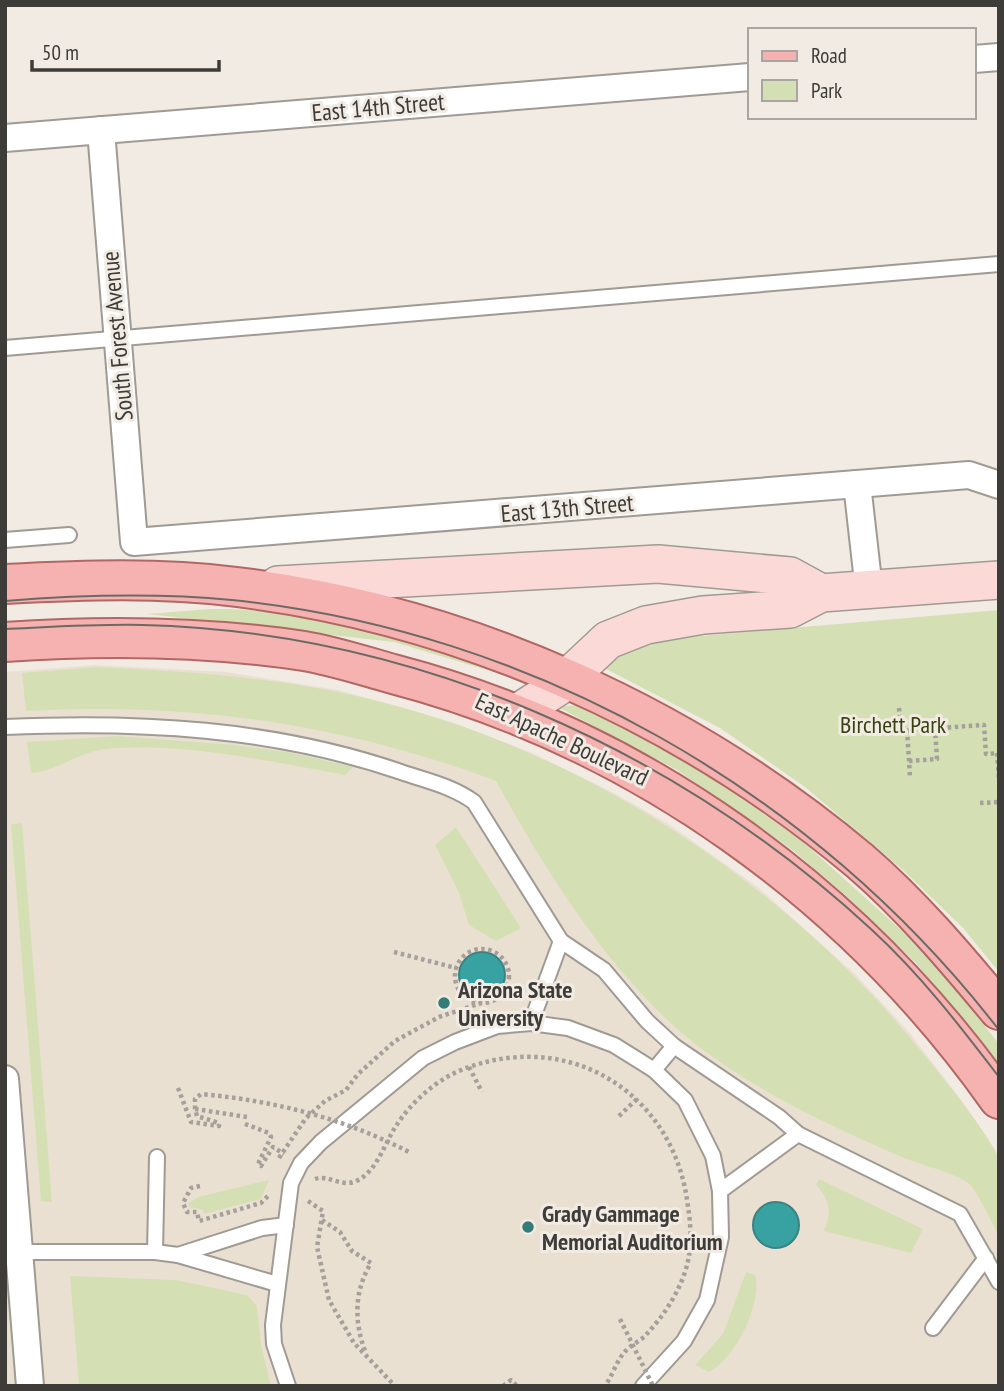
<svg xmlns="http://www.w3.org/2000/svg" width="1004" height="1391" font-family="'PT Sans Narrow',sans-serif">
<rect width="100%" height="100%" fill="#f1ebe4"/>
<!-- built -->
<polygon fill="#eae0d2" points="96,665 226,672 338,690 452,722 530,752 612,792 667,823 759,888 855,974 909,1032 965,1105 999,1156 999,1386 5,1386 5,672"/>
<!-- green -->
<g fill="#d4e0b4">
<path d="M210 609C290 607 393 634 468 661 482 666 502 670 513 678L394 642 147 614Z"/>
<polygon points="999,610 999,972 963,928 903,870 805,787 720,728 606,669 605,664 640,643 665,639"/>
<path d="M97 667C178 671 259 676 338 692 548 735 742 852 885 1009 906 1032 995 1137 999 1161 1002 1185 999 1212 999 1236 993 1225 976 1188 967 1182 949 1171 917 1164 897 1155 831 1126 764 1095 706 1052 618 988 548 875 496 781 341 723 190 702 26 711L22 673Z"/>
<polygon points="576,705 686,760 801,840 900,929 949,981 999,1044 999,1066 916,963 843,893 791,849 677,770 558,707"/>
<path d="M117 736 235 745 293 753 353 767 345 775C268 761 184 742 106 749 78 752 58 771 31 773L27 742Z"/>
<polygon points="22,823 52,1202 41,1201 11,824"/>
<polygon points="456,827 521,928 496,941 469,925 459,893 435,845"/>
<path d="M819 1179 923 1229 911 1253 824 1231C832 1212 830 1200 816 1185Z"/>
<polygon points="269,1180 261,1199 204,1214 203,1210 189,1207 189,1203 198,1197"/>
<path d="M746 1272 755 1275C763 1304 735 1359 709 1372L695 1365 723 1334Z"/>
<polygon points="70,1276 176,1280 247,1295 257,1306 261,1345 271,1386 79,1386"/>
</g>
<!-- water -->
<g fill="#38a1a2" stroke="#3a8382" stroke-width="2">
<circle cx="482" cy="975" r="23"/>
<circle cx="776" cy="1225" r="23"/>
</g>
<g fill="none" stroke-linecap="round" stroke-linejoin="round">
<!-- lane casing -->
<g stroke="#9f9a93" stroke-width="18">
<g id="lane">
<polyline points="5,348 999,264"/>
<polyline points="5,540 69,535"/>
<path d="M5 727C140 721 273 728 401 772 427 781 452 786 474 802L561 941 604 970 647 1021 674 1046 779 1117 798 1134 960 1214 999 1282"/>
<polyline points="531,1023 561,941"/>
<polyline points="654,1070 674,1046"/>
<polyline points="720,1191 798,1134"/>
<polyline points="19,1252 155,1252 178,1255 277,1284"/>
<polyline points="155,1252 157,1157"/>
<polyline points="178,1255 262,1228 286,1225"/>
<polyline points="933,1328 986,1258"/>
<polyline points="288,1386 274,1344 273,1325 291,1183 301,1163 321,1142 423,1058 455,1042 497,1026 531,1023 568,1028 614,1045 654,1070 685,1100 713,1156 720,1191 721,1237 707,1300 684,1341 643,1386"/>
</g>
</g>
<!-- street casing -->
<g stroke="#9f9a93" stroke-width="30">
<g id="street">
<polyline points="974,59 999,57"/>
<polyline points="101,130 134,542 969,475 999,485"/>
<polyline points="5,138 750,77"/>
<polyline points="857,484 869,590"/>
<polyline points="5,1079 30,1386"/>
</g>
</g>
<!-- secondary casing -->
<g stroke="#9f9a93" stroke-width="40">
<g id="secondary">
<polyline points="278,585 658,564 790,576 821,593"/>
<polyline points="516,714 559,686 608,640 646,625 703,615 790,609 821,593 999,580"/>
</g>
</g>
<!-- primary casing -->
<g stroke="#b16864" stroke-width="42">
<g id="primary">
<path d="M5 584C83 580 160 577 237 587 464 615 685 714 860 861 911 905 956 958 999 1010"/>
<path d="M5 642C106 635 204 636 304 651 334 656 364 666 393 674 638 738 853 893 999 1099"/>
</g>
</g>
<!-- path -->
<g stroke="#a5a09b" stroke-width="4.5" stroke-dasharray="3.5 3.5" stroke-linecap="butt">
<polyline points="899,708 901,731 984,725 986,754 999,753"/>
<polyline points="907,730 910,777"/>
<polyline points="997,753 999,779"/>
<polyline points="909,761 937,759 935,728"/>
<polyline points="980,803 999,802"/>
<circle cx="482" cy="976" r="27"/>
<polyline points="394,952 456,968"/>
<polyline points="469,1067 482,1092"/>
<polyline points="178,1088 191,1122 219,1126 219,1123 197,1116 195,1109"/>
<polyline points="195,1109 247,1117"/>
<polyline points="619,1116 637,1099"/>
<polyline points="245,1124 269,1133 271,1137 258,1164 261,1166 273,1147 284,1154"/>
<polyline points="279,1158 306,1118 325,1101 346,1090 358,1074 395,1041 439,1017 481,1003"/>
<path d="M315 1179C329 1174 341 1188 356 1181 377 1172 384 1144 396 1126 412 1101 439 1077 469 1067 575 1030 676 1097 688 1207 691 1225 692 1247 687 1265 680 1292 663 1317 644 1337 638 1342 628 1347 623 1354 616 1363 612 1376 605 1386"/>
<polyline points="200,1186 191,1188 183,1203 187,1212 197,1212 199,1221 261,1203 270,1194"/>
<polyline points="308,1201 323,1211 317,1247 329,1300 354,1343 395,1386"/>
<path d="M322 1220 340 1232 352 1251 371 1263C354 1291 354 1321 365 1351"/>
<polyline points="503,1386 511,1380 517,1386"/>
</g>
<!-- lane -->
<use href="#lane" stroke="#fff" stroke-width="14"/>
<!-- street -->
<use href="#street" stroke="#fff" stroke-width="26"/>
<!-- secondary -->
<use href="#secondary" stroke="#fad9d7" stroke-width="37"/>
<!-- primary -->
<use href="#primary" stroke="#f5b2b0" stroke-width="38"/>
<!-- tram -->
<g stroke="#6d6a66" stroke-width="2">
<path d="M5 601C80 595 157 593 232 600 534 631 814 791 999 1030"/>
<path d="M5 629C51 627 97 624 143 625 413 632 674 747 872 930 920 974 960 1026 999 1077"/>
</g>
<!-- path-bridge -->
<g stroke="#a5a09b" stroke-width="4.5" stroke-dasharray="3.5 3.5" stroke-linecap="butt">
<path d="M195 1109V1099L201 1094C275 1101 343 1118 409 1152"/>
<polyline points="620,1319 653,1386"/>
</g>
</g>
<!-- markers -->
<g fill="#347c77" stroke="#f1ebe4" stroke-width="2.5">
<circle cx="444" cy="1003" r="7"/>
<circle cx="528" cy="1227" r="7"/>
</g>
<g text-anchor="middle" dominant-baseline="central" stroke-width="6" stroke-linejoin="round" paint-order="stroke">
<!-- street labels -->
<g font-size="24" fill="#3e3c39" stroke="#f1ebe4">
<text transform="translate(378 107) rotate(-5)">East 14th Street</text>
<text transform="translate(117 336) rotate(-95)">South Forest Avenue</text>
<text transform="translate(567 508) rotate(-5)">East 13th Street</text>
<text transform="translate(562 739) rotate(25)">East Apache Boulevard</text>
</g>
<!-- park labels -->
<g font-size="24" fill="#37420e" stroke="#f1ebe4">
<text x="893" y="724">Birchett Park</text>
</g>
<!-- poi labels -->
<g font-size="24" font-weight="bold" fill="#3e3c39" stroke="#f1ebe4" text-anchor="start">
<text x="458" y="989">Arizona State<tspan x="458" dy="28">University</tspan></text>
<text x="542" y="1213">Grady Gammage<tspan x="542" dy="28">Memorial Auditorium</tspan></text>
</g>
</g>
<!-- border -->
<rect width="1004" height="1391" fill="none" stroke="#3e3c39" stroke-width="14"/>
<!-- legend -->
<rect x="748" y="28" width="228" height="91" fill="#f1ebe4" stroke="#a9a5a0" stroke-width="2"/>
<rect x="762" y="51" width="35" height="10" fill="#f5b2b0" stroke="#a9a5a0" stroke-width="2"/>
<text x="811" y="63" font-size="21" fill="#3e3c39">Road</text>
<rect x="762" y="80" width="35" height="21" fill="#d4e0b4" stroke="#a9a5a0" stroke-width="2"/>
<text x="811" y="98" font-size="21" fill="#3e3c39">Park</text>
<!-- scale -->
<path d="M32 60v10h187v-10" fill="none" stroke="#3e3c39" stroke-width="3.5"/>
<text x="42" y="60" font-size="21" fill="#3e3c39" stroke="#f1ebe4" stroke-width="5" paint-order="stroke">50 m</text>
</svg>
